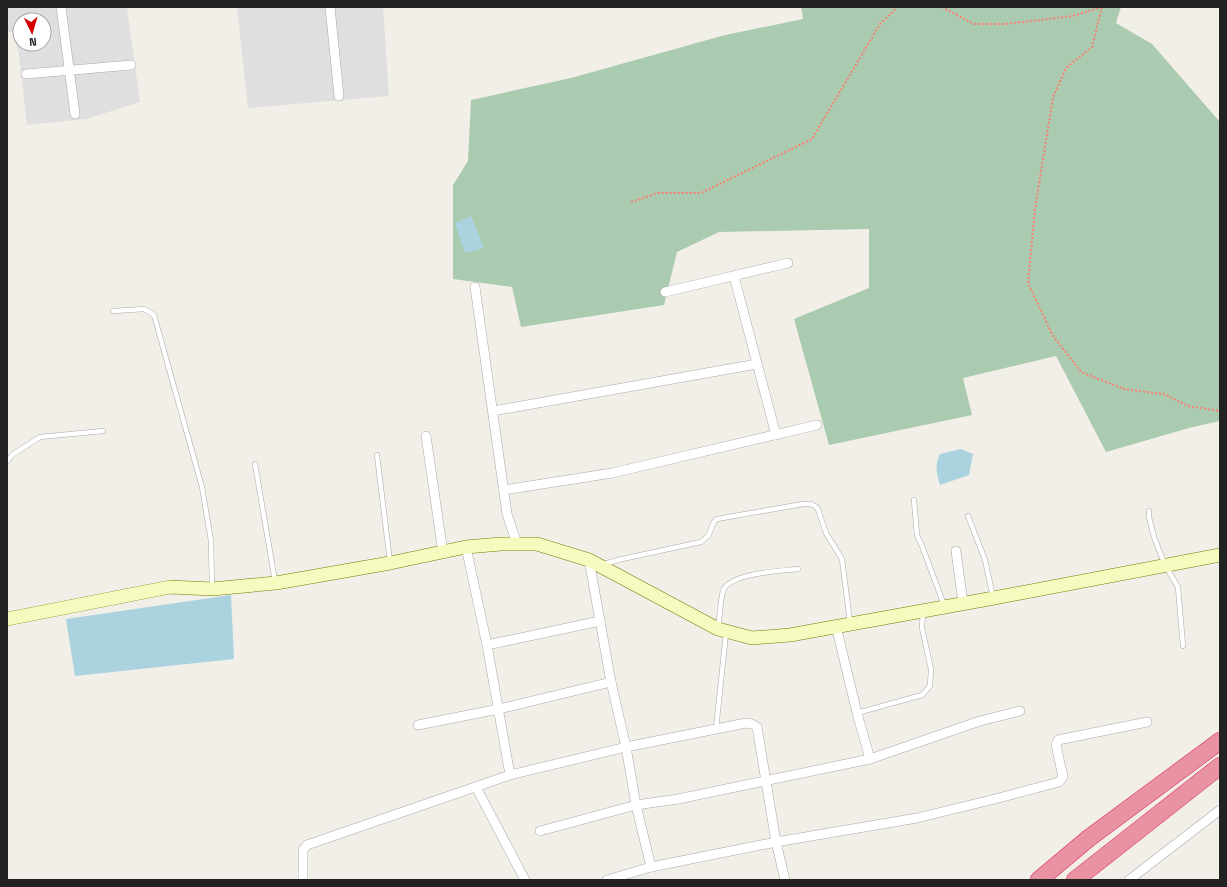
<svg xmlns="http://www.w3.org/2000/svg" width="1227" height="887" viewBox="0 0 1227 887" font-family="'Space Grotesk',sans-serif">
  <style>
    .residential { fill: #e0dfdf; fill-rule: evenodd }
    .cemetery { fill: #aacbaf }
    .water { fill: #aad3df }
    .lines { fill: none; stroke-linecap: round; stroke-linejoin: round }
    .lane-casing { stroke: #a9a9a9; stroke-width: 5.5 }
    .street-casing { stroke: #a9a9a9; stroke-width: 10 }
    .secondary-casing { stroke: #707d05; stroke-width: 14 }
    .highway-casing { stroke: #dc2a67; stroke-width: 18 }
    .path { stroke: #fa8072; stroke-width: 2; stroke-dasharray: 2 2; stroke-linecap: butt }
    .lane { stroke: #fff; stroke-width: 4.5 }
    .street { stroke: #fff; stroke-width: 9 }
    .secondary { stroke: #f7fabf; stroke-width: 13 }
    .highway { stroke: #e892a2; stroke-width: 17 }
  </style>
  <rect width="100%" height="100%" fill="#f2efe9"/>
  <!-- residential -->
  <g class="residential">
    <path d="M7,7h120l13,95 -54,17 -59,6 -8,-70 -5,-23h-7zM20,20h24v24h-24z"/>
    <polygon points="237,7 383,7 389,96 248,108"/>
  </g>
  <!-- cemetery -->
  <polygon class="cemetery" points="801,7 1121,7 1116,23 1152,44 1220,122 1220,421 1189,428 1106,452 1056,356 963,378 972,415 829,445 794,319 869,288 869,229 719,232 677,252 664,305 521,327 512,287 453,279 453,185 468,161 471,100 571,78 725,35 803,19"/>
  <!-- water -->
  <g class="water">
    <polygon points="471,216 484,248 465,253 455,223"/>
    <path d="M961,449l12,5 -4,21 -29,10c-3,-10 -6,-20 0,-31z"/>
    <polygon points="231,595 234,659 75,676 66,619"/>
  </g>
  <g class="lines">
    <!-- lane casing -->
    <g class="lane-casing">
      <g id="lane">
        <polyline points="113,311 144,309 154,315 202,487 211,541 212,587"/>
        <polyline points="377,455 390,562"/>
        <polyline points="7,462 12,455 40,437 103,431"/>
        <polyline points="255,464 275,581"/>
        <polyline points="914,500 917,535 922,546 944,605"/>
        <polyline points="1149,511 1149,517 1154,537 1165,565 1178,587 1183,646"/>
        <polyline points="968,516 985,560 993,597"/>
        <polyline points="604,564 622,559 701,542 708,536 714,522 717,519 803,504 811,504 815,506 818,509 826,533 842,559 850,622"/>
        <path d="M718,628c2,-12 2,-26 5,-37 6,-18 58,-20 75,-22"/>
        <polyline points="857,713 922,695 930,686 931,669 922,628 923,612"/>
        <polyline points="716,729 726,633"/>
      </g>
    </g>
    <!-- street casing -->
    <g class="street-casing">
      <g id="street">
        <polyline points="61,7 75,114"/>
        <polyline points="330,7 339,96"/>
        <polyline points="26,74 131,65"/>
        <polyline points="734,276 776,435"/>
        <polyline points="475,287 507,514 517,544"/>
        <polyline points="665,292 788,263"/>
        <polyline points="493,411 757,364"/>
        <polyline points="426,436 443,553"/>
        <polyline points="504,490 612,473 817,425"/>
        <polyline points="466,547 487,645 510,775"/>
        <polyline points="956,551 963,603"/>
        <polyline points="589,560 611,682 626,747 636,805 651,867 776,842 917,818 995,799 1059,782 1063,777 1056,745 1058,740 1147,722"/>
        <polyline points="836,626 857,713 870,759"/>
        <polyline points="487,645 600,621"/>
        <polyline points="418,725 499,709 611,682"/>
        <polyline points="476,787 525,880"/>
        <polyline points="540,831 636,805 678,799 870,759 980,721 1020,711"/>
        <polyline points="303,880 303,850 307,845 510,775 626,747 746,723 752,724 757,727 776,842 785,880"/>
        <polyline points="607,880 651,867"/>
        <polyline points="1129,880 1220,810"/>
      </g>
    </g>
    <!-- secondary casing -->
    <g class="secondary-casing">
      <polyline id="secondary" points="7,619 170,587 212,589 276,583 390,563 466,547 501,544 537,544 589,560 718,629 752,638 790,635 994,598 1220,555"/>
    </g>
    <!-- highway casing -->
    <g class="highway-casing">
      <g id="highway">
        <polyline points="1039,880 1089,838 1220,741"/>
        <polyline points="1075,880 1220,766"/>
      </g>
    </g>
    <!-- path -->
    <g class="path">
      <polyline points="942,7 974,24 1006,24 1073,16 1102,7"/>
      <polyline points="1102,7 1092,47 1066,68 1053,97 1035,209 1028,283 1053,336 1081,372 1124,389 1164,394 1188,406 1220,411"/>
      <polyline points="631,202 658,193 701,193 812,139 880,24 898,7"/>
    </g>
    <!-- lane -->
    <use href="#lane" class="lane"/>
    <!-- street -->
    <use href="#street" class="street"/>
    <!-- secondary -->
    <use href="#secondary" class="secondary"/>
    <!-- highway -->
    <use href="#highway" class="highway"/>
  </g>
  <!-- border -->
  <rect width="1227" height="887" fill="none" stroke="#222222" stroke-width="16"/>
  <!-- north arrow -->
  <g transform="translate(32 32) rotate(175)"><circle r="19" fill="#ffffff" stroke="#a7a7a7"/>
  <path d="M0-3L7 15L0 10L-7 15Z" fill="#d40000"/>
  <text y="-6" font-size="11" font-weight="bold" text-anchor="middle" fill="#222222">N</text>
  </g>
</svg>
